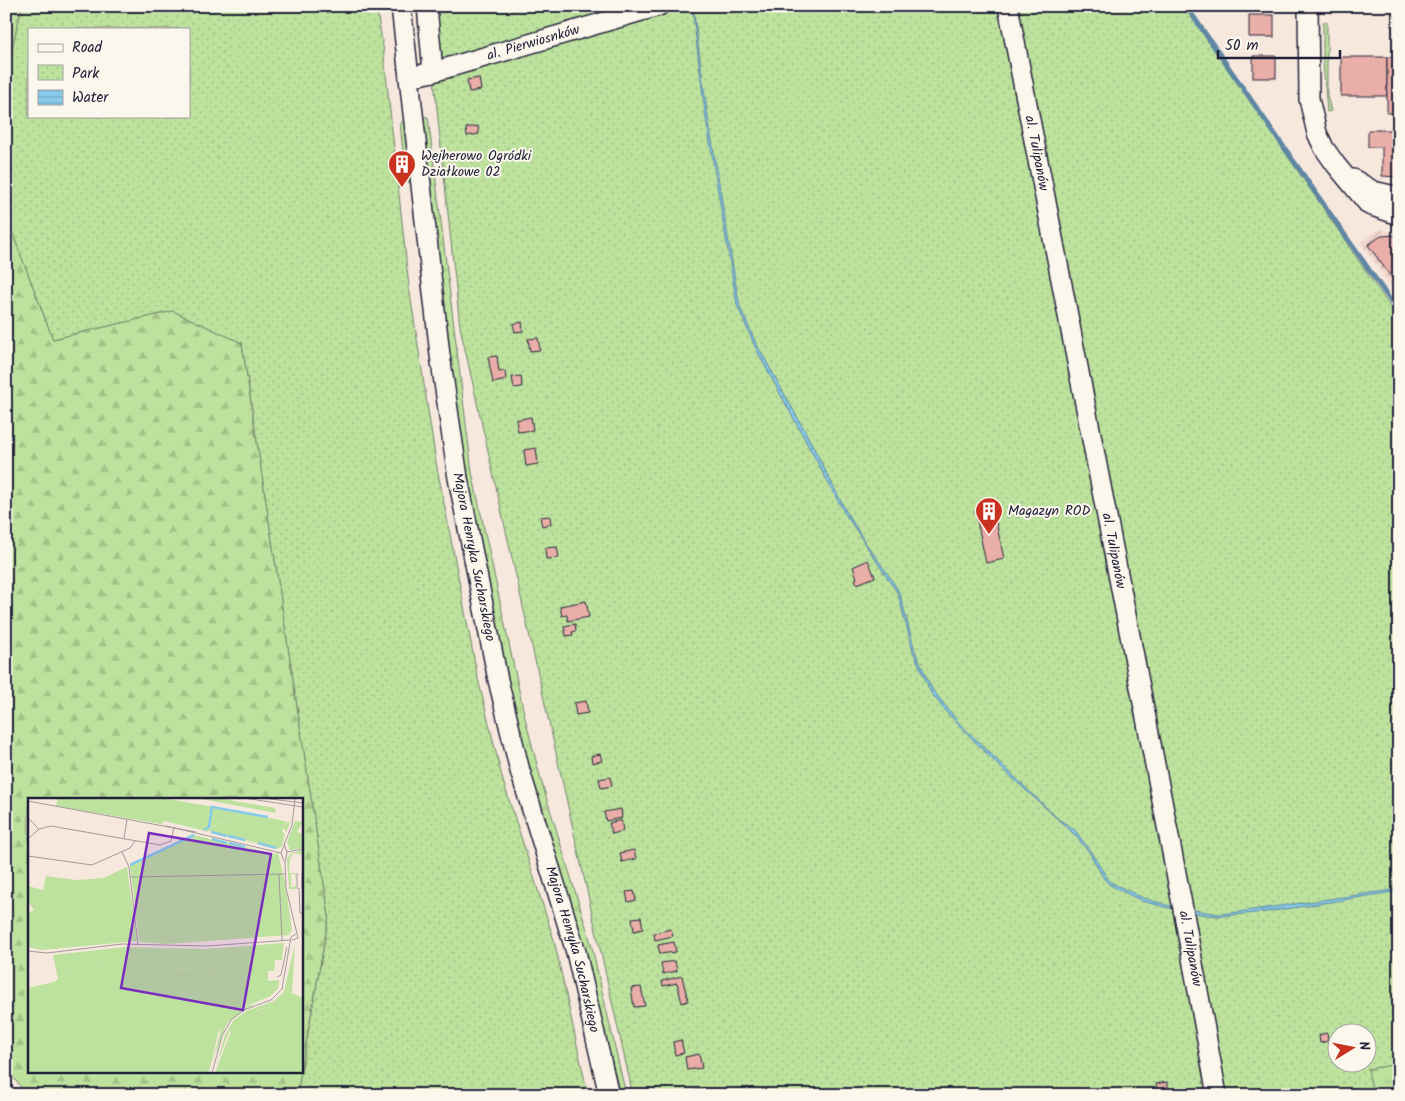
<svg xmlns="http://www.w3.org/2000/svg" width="1405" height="1101" viewBox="0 0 1405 1101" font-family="Kalam,sans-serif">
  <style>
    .industrial { fill: url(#industrial-furrows) }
    .grass { fill: url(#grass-tufts); stroke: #70826c }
    .forest { fill: url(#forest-firs); stroke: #70826c }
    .park { fill: url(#park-dots); stroke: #70826c; fill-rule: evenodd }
    .water { fill: url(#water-rules); stroke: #5f87a3 }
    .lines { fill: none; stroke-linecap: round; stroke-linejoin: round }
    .stream { stroke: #5f87a3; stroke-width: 5 }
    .building { fill: #e9aea7; stroke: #22223b }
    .minor-casing { stroke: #22223b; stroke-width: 22 }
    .minor { stroke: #fbf7ec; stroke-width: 19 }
    .labels { text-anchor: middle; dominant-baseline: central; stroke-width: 4; stroke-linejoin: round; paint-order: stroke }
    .street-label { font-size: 14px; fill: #22223b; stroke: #fbf7ec }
    .poi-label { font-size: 14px; fill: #22223b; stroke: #fbf7ec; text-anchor: start }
    .inset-river { fill: none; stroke: #88cae9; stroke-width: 2.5 }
    .inset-road { fill: none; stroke: #a2999d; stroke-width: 1 }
    .view { fill: #7b2cbf; fill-opacity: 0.15; stroke: #7b2cbf; stroke-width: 2.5 }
    .inset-edge { fill: none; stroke: #22223b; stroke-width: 2.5 }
  </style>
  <defs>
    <pattern id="industrial-furrows" width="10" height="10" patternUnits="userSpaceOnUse" patternTransform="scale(1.25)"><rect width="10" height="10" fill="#f3d7ce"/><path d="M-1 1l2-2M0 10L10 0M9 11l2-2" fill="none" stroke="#d0b8b2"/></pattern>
    <pattern id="grass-tufts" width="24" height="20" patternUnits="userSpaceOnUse" patternTransform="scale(1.25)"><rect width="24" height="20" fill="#bde29d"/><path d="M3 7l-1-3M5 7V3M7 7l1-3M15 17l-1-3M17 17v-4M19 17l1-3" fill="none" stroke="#a2c288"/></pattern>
    <pattern id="forest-firs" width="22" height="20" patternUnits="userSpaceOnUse" patternTransform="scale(1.25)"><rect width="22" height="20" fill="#bde29d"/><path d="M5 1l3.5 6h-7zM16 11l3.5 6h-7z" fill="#a2c288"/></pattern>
    <pattern id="park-dots" width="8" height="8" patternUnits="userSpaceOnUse" patternTransform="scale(1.25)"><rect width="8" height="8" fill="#bde29d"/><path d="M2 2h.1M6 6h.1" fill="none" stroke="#a2c288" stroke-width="1.8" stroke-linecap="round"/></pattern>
    <pattern id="water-rules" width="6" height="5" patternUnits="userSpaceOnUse" patternTransform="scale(1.25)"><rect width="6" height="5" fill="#88cae9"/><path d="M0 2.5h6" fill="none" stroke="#75adc9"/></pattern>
  </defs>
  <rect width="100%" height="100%" fill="#f7e8de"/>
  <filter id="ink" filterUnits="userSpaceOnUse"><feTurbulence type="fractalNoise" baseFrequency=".02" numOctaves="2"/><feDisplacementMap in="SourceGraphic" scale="10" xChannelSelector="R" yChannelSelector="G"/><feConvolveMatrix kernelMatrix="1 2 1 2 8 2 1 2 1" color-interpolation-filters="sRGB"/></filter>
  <g filter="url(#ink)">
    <!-- industrial -->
    <polygon class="industrial" points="1378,229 1399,233 1399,297 1360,242"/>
    <!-- grass -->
    <g class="grass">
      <polygon points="1323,22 1327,22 1327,96 1331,111 1327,112 1323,62"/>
      <polygon points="422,117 428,117 472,472 525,718 541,780 591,943 626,1095 619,1095 584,947 526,759 505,665 479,540 467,477 454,388"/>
      <polygon points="405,120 410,177 410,183 406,181 400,123"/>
      <polygon points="1399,1064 1399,1095 1373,1095 1367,1069"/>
    </g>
    <!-- forest -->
    <g class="forest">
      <polygon points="6,6 22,6 6,74"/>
      <polygon points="6,216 53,339 173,311 242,343 329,916 301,1071 301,800 29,800 29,1072 301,1072 297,1095 27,1095 6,1068"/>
    </g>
    <!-- park -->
    <g class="park">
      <path d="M22,6h354l7,40 26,241 27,175 42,217 25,102 51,159 34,155h-291l32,-179 -87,-573 -69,-32 -120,28 -47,-123v-142zM29,29h160v87h-160z"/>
      <polygon points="431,6 628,6 438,62"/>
      <path d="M680,6h506l213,314v744l-31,5 5,26h-740l-173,-768 -26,-246 5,-5zM1338,1034h30v30h-30z"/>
    </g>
    <!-- water -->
    <polygon class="water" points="692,6 693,6 707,111 738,297 740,307 756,343 805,431 846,511 865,542 890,577 900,594 915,651 932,689 959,723 1058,819 1074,829 1088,848 1110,882 1143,898 1170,906 1218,914 1231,913 1399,889 1399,891 1267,912 1221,916 1207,915 1169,908 1142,901 1110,885 1104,879 1089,852 1073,833 998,765 947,713 931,693 913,651 898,594 844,512 756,349 737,305 705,113"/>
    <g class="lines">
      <!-- stream -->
      <polyline class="stream" points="1186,6 1399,313"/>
    </g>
    <!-- building -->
    <g class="building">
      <rect x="1249" y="15" width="25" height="22"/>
      <rect x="1253" y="56" width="23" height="22"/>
      <rect x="1341" y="57" width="46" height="39"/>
      <rect x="1387" y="57" width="12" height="56"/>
      <polygon points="479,78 481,90 469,92 467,80"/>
      <polygon points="1397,119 1399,119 1399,177 1382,176 1382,147 1368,147 1368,130 1397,130"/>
      <polygon points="478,126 479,134 467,136 466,128"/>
      <polygon points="1399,235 1399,288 1368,245 1381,236"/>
      <polygon points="522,322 523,331 515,332 513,324"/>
      <polygon points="538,338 540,350 530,351 528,339"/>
      <polygon points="497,356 499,372 505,371 506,380 493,383 488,357"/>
      <polygon points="521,376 522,387 514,388 512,377"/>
      <polygon points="531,417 533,430 518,432 516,420"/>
      <polygon points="536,448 538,464 526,466 524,450"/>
      <polygon points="993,507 1004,559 986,563 975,511"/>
      <polygon points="550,516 551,524 542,526 540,517"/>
      <polygon points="557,547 559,558 546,559 545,548"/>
      <polygon points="868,560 875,577 857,584 855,579 857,578 853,567"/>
      <polygon points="586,601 589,617 568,621 567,615 562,616 560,606"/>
      <polygon points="575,624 576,631 572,632 573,635 566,636 564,626"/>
      <polygon points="586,701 588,713 576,715 574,703"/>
      <polygon points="600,754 602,761 592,763 591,756"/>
      <polygon points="610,777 612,786 601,788 599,779"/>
      <polygon points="621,809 622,818 606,821 604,812"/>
      <polygon points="621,820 623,831 612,834 609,823"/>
      <polygon points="634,850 636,859 622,862 620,853"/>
      <polygon points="634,891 636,900 628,902 626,892"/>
      <polygon points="641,917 643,929 634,931 632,918"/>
      <polygon points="671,929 673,936 655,940 654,933"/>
      <polygon points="674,942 676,952 660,954 658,945"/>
      <polygon points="675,961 677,971 663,974 661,963"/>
      <polygon points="682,976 688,1001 682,1003 677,983 663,986 662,981"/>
      <polygon points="641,987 645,1006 634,1007 631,988"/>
      <polygon points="1327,1033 1328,1041 1320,1043 1319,1035"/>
      <polygon points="681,1040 684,1053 675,1055 673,1042"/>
      <polygon points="699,1054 702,1068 687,1070 685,1057"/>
      <polygon points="1167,1082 1170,1093 1158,1095 1156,1084"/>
      <polygon points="706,1088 707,1095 693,1095 693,1091"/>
    </g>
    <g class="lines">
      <!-- minor casing -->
      <g class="minor-casing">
        <g id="minor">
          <path id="s1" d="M401,6l39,349 18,123 40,202 22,91 56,181 33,143"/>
          <polyline points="427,6 433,72"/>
          <path id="s2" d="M1008,6l175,903 34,186"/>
          <polyline points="1308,6 1309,99 1317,133 1324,148 1336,165 1369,205 1399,215"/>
          <path id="s3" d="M409,77l24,-5 226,-66"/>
          <polyline points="1353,179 1373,191 1399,197"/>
        </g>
      </g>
      <!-- minor -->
      <use href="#minor" class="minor"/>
    </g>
  </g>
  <!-- icons -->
  <defs>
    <g id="building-pin" transform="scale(1.4375)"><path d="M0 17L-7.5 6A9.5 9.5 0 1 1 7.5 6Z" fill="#c8321e" stroke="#fbf7ec"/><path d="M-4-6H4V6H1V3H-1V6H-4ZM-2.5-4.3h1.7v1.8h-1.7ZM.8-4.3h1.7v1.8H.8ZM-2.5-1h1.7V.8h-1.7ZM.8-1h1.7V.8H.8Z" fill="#fff"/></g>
  </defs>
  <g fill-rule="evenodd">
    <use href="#building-pin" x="402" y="164"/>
    <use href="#building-pin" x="989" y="511"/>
  </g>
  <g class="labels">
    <!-- street labels -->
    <g class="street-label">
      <text stroke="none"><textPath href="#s3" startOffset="129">al. Pierwiosnków</textPath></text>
      <text stroke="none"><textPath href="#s2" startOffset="150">al. Tulipanów</textPath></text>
      <text stroke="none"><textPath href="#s2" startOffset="555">al. Tulipanów</textPath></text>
      <text stroke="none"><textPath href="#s1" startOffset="556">Majora Henryka Sucharskiego</textPath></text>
      <text stroke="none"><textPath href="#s2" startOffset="960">al. Tulipanów</textPath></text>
      <text stroke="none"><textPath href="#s1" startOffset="961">Majora Henryka Sucharskiego</textPath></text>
    </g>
    <!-- poi labels -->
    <g class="poi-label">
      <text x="421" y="156">Wejherowo Ogródki<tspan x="421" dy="16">Działkowe 02</tspan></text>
      <text x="1008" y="511">Magazyn ROD</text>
    </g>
  </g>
  <!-- overview -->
  <g transform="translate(28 798)">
    <rect width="275" height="275" fill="#f7e8de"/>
    <path d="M30,0h104l82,14 -37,17 2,3 -44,-11 -4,3 -105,-18zM168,0h22l57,10 1,5zM263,23l-5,11 -2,-4 -2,3 3,3 -3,12 -4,3 -68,-17 65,15 2,-17zM267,23l8,1 -6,10 6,2v14l-13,2 -3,-8zM184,40l59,15v2l7,-2 5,21 -16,-16 -1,-5zM275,52v5l-10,-2 -3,6 -1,14h7v8l-1,-7h-4v13h4l1,-5v7h-7l-2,-30 4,-6zM253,77l3,1 8,54 -3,5 -6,2 5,-2zM267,146l-3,49 -5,-2 -18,16 -12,3 -28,22 -13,34 9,-31 8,-14 13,-10 28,-10 10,-10zM229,204l-30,21 -15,39 11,-39 12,-12z" fill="#bde29d"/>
    <path d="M262 43a7 7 0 1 1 14 0a7 7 0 1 1-14 0ZM66,164l65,13 5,-7 65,2 49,19 -9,8 -24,9 -16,11 -11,16 -9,40h-181v-85l26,-6 18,-13zM259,193l16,7v75h-88l18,-47 16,-13 20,-6z" fill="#bde29d"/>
    <path d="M267,216l8,4v8l-17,29 -12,-4 10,-18 -9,-5 2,-3 9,5z" fill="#bde29d"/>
    <path d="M216,14l44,10 -11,8 -1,17 -70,-17zM166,37l73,18v5l9,-1 5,9 7,69 -121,9 -28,-2 -9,-77zM99,69l10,74 -95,9 -14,-3v-34l6,-3 -6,-9v-15l15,4 3,-14 31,4 26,-2zM256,145l-2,17h-7l-1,11h-6v10l11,-1 -1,9 -49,-19 -65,-2 -5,7 1,14 -21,4 -23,-10 -6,-18 -16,-3 -22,7 -14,10 -5,-24 71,-8 82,2z" fill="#bde29d"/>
    <path class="inset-river" d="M176,32l5,-3 3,-20 56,10M183,34l16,4M200,38l17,4M184,41l15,4M201,45l16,4M230,45l18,5M102,67l64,-30"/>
    <path class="inset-road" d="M216,0l59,9M235,0l40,5M0,3l168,31M0,20l11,11M138,28l115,27M0,41l11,-10 12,-3 109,19 11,-4 3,-14M96,41l3,-20M256,45l3,10 -2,10 1,25 12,50 -6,2M94,54l7,15 9,78M259,54l16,-3M0,58l64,9 38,-17 5,-7M256,63l-3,-8 11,-28 3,-27M269,75v16M274,75v16M251,77l3,65M103,79l154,-3M271,90l1,25h3M0,153l19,2 75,-9 85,2 83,-6M249,179l4,-2 6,-28M184,275l10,-37 9,-16 13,-10 27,-10 11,-11 9,-52 5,-3"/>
    <path class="view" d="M121,35l122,21 -28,156 -122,-22z"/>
    <rect width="275" height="275" class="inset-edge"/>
  </g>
  <!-- margin -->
  <rect width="1405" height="1101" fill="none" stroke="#fbf7ec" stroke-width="25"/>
  <rect x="12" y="12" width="1380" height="1076" fill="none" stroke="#22223b" stroke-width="2" filter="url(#ink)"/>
  <!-- legend -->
  <rect x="28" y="28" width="162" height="90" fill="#fbf7ec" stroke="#a4a2a5"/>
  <rect x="38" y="44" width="25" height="8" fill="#fbf7ec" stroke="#a4a2a5"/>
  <text x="72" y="52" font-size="15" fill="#22223b">Road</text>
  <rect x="38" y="65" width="25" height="15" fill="url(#park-dots)" stroke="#a4a2a5"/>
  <text x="72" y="78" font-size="15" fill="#22223b">Park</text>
  <rect x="38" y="90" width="25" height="15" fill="url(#water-rules)" stroke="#a4a2a5"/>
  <text x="72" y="102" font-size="15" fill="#22223b">Water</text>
  <!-- north arrow -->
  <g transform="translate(1352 1048) rotate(80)"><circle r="24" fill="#fbf7ec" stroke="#a4a2a5"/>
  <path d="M0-4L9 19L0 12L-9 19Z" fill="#c8321e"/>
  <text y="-8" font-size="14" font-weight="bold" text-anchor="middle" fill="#22223b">N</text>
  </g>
  <!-- scale -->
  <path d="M1218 50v8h122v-8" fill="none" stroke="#22223b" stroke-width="2.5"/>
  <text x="1225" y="50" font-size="15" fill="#22223b" stroke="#fbf7ec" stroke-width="4" paint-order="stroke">50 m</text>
</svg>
